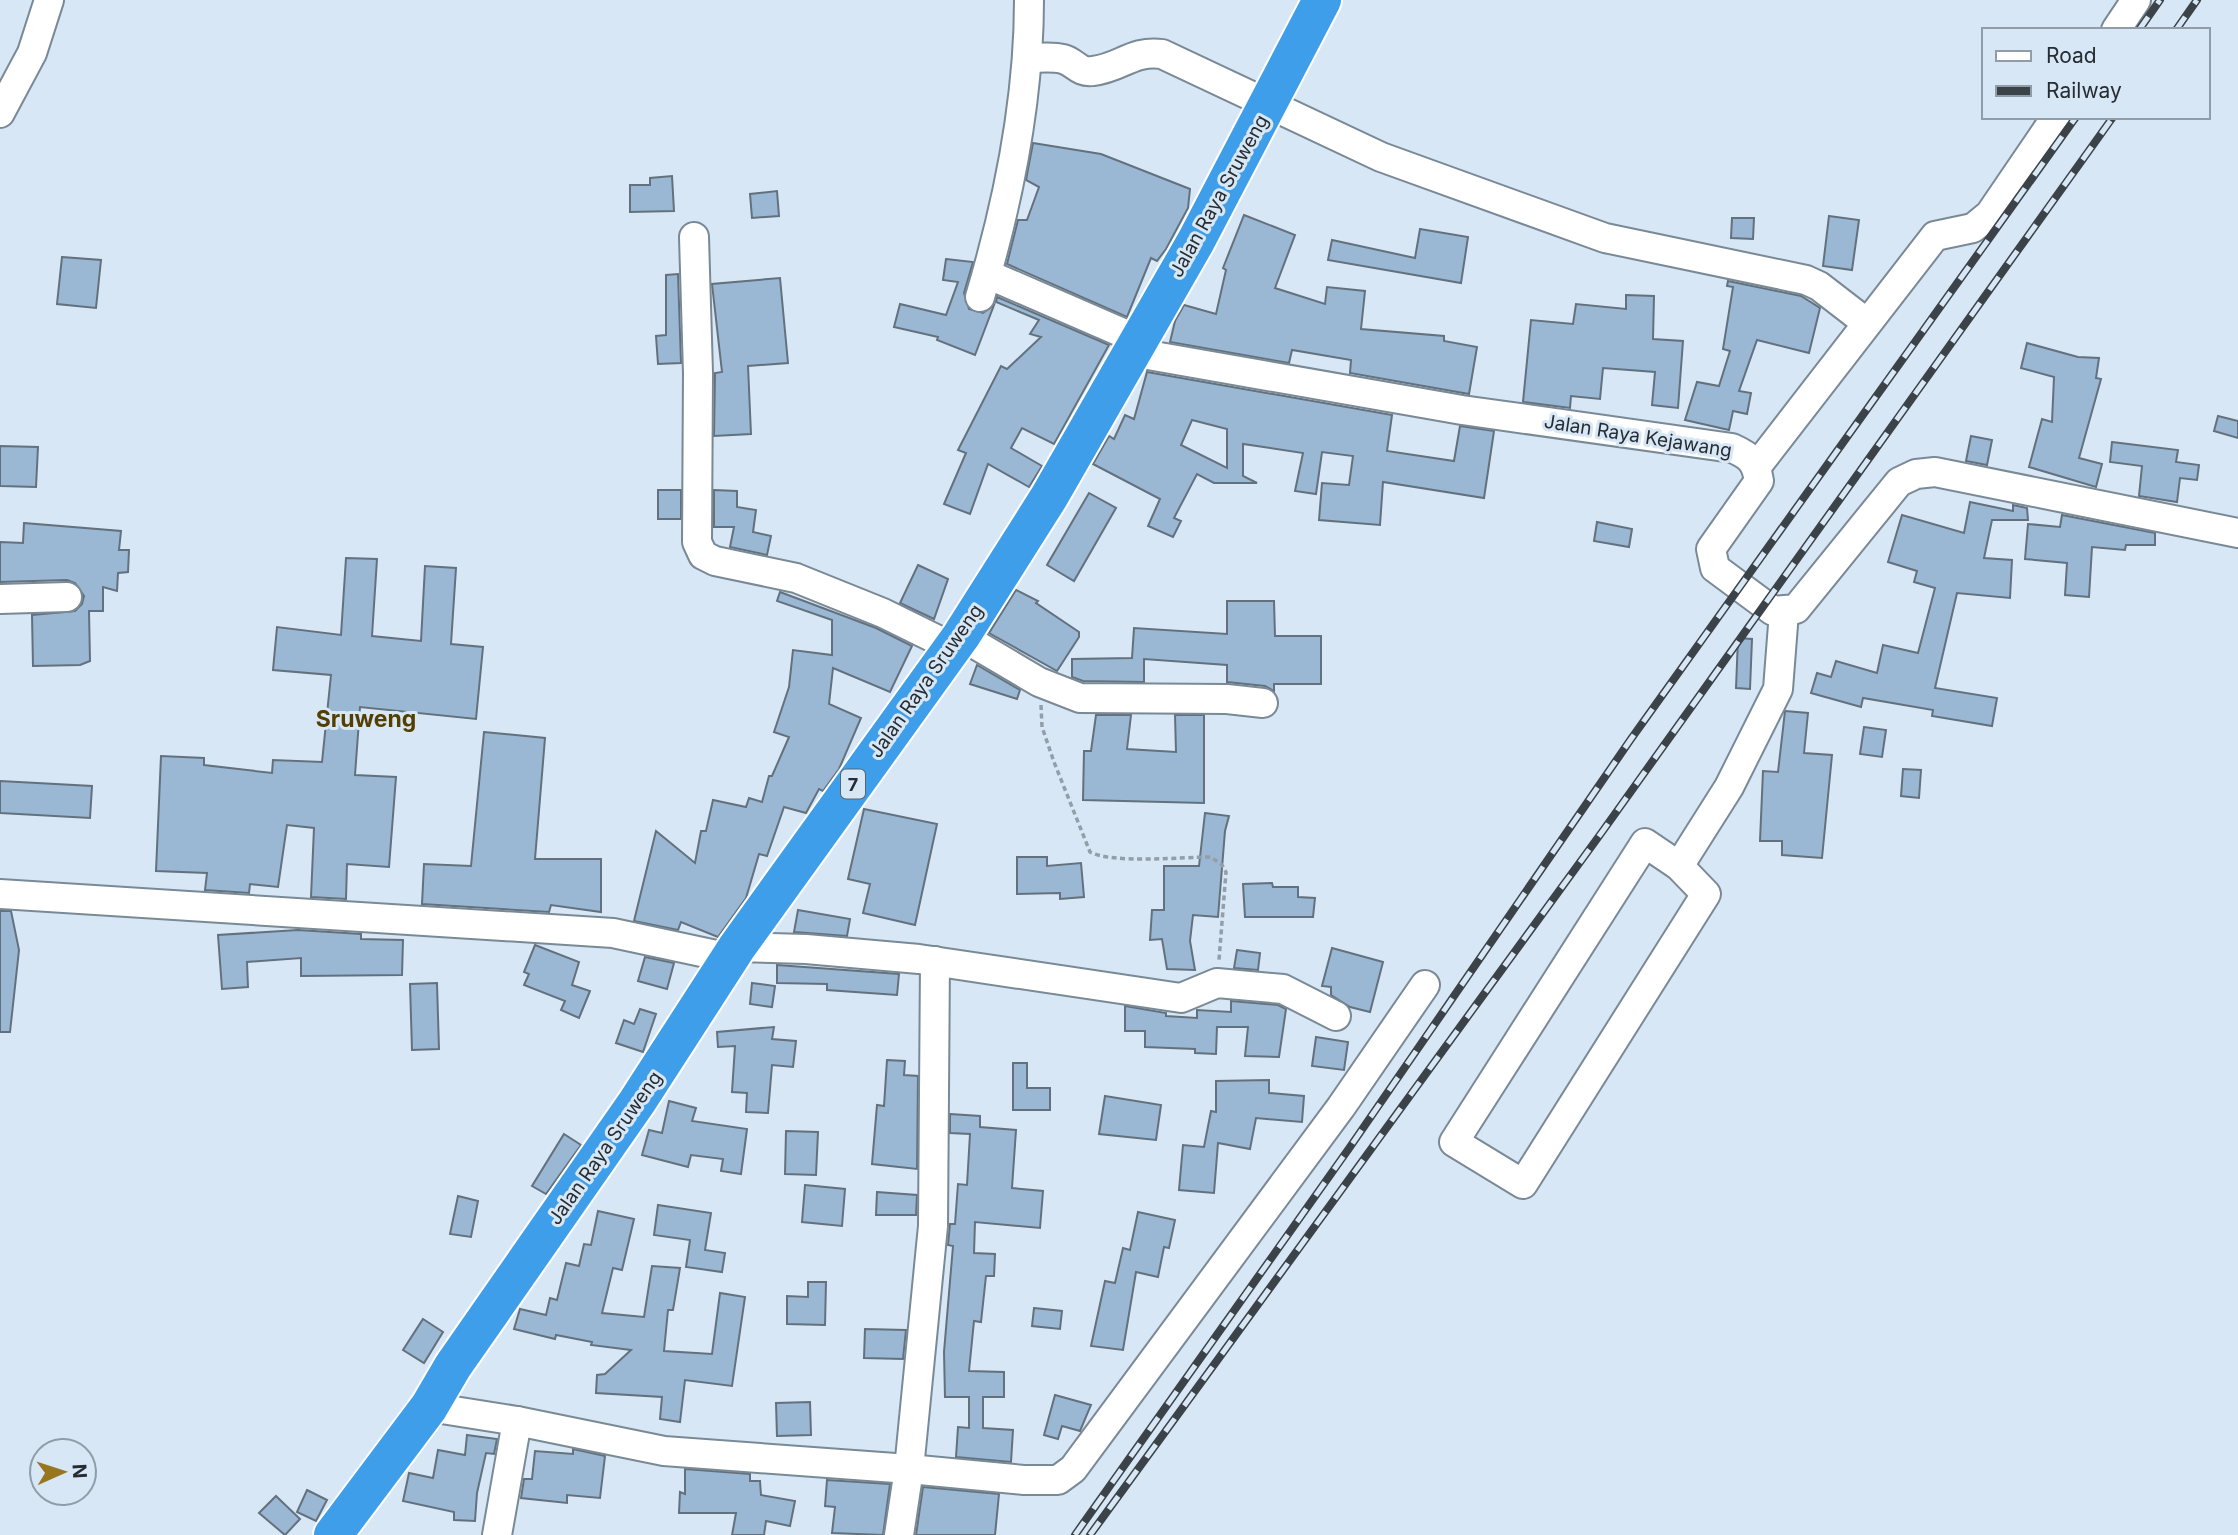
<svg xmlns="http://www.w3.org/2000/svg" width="2238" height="1535" viewBox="0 0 2238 1535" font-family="Inter,sans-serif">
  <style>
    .building { fill: #9ab8d3; stroke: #63717e; stroke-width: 2; fill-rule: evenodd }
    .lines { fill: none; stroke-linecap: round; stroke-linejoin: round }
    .minor-casing { stroke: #7a8996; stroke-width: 32 }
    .highway-casing { stroke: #fff; stroke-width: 42 }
    .path { stroke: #929ea9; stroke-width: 3.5; stroke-dasharray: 5 3.5; stroke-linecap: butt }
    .minor { stroke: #fff; stroke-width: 28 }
    .highway { stroke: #3f9eea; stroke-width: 38 }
    .rail-casing { stroke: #3b4248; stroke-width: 8 }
    .rail { stroke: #d7e7f5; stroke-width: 5; stroke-dasharray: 16; stroke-linecap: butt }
    .labels { text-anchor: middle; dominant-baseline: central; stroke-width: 6; stroke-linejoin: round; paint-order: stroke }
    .shield { fill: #d7e7f5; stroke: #5b646c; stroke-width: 2 }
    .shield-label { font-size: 18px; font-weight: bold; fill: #262c31 }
    .street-label { font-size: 19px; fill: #262c31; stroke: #d7e7f5 }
    .quarter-label { font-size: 23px; font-weight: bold; fill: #553f00; stroke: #d7e7f5 }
  </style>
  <rect width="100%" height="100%" fill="#d7e7f5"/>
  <!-- building -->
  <g class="building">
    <polygon points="1033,143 1101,154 1190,189 1188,208 1166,249 1157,261 1151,258 1127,317 1007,264 1018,220 1027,220 1039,187 1026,180"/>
    <polygon points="672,176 674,211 630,212 630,185 650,185 650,178"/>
    <polygon points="777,191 779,216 752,218 750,194"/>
    <polygon points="1244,215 1295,235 1275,288 1325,304 1327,287 1365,291 1361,329 1444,336 1444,341 1477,347 1469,394 1350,373 1351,360 1292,350 1289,363 1170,342 1175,321 1184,305 1216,314 1226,270 1223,268"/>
    <polygon points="1829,216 1859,220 1852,270 1823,266"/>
    <polygon points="1732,218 1754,218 1753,239 1731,238"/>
    <polygon points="1420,229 1468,237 1461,283 1328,260 1332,240 1415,258"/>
    <polygon points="62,257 101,260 96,308 57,304"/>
    <polygon points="946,259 973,262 964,293 969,309 983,313 994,305 975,355 937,340 938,337 894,327 900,304 946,315 958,282 943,280"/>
    <polygon points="678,274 681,363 658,364 656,336 666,335 666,275"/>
    <polygon points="780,278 788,363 748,366 751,434 714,436 715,373 722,372 712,284"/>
    <polygon points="1728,281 1801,296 1820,308 1809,353 1757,340 1739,391 1751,393 1747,414 1733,411 1729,430 1685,420 1697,382 1719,386 1730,351 1723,349 1733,287 1727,286"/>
    <polygon points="1626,295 1654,296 1653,339 1683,341 1678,408 1652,405 1655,372 1603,368 1600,399 1571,396 1570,408 1523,402 1531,320 1573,324 1576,304 1626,309"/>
    <polygon points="997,297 1109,345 1054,444 1022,428 1011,448 1042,466 1029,487 988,464 970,514 944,504 966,453 958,450 1001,366 1007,369 1041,337 1030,334 1039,320 996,302"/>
    <polygon points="2027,343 2078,357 2099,358 2096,378 2101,379 2079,458 2102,464 2096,487 2029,467 2042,419 2052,422 2054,377 2021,368"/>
    <path d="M1147,372l245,43 -5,36 67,10 6,-35 34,5 -10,67 -101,-16 -3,43 -61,-5 3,-37 27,2 4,-29 -31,-4 -6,42 -21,-3 8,-38 -60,-9v32l14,7h-43l-17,-9 -23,44 7,3 -8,16 -25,-11 12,-27 -67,-35 16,-28 5,3 11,-24 9,4zM1192,420l35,9v39l-46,-23z"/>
    <polygon points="2218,416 2238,421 2238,438 2214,431"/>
    <polygon points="1971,436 1992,440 1987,465 1966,461"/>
    <polygon points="2112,442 2178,450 2176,462 2199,465 2197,480 2180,478 2177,502 2139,496 2142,466 2110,462"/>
    <polygon points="0,446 38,447 36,487 0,486"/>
    <rect x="658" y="490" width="23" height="29"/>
    <polygon points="714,490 737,491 737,507 756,510 753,532 771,536 767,555 730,547 734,527 714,527"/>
    <polygon points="1089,493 1116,508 1074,581 1047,565"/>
    <polygon points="1970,502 2013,511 2013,505 2027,508 2028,520 1992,520 1984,558 2012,560 2010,598 1957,593 1935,688 1997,698 1992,726 1932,716 1933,710 1863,698 1861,707 1811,693 1817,673 1831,677 1836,661 1877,673 1883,645 1918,653 1935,588 1914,582 1917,571 1888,562 1902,515 1964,533"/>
    <polygon points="2062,515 2155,533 2155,545 2126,545 2125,550 2092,547 2089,597 2065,595 2067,563 2025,559 2028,524 2060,527"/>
    <polygon points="1597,522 1632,529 1629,547 1594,541"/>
    <polygon points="24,523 121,531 119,550 129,550 128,572 118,573 117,591 103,587 103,611 89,611 90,661 80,665 33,666 32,615 75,611 82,604 84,596 75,583 67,580 0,582 0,542 23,543"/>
    <polygon points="346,558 377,559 372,636 421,641 425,566 456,568 451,644 483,647 476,719 360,707 355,775 396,777 389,867 347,864 346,899 311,897 314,828 287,825 278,887 250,884 249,893 205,890 207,873 156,871 161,756 204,758 204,765 272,773 273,760 322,762 331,675 273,670 277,627 341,635"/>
    <polygon points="918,565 948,579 934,619 900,603"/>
    <polygon points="1016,590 1038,601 1036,603 1079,632 1079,637 1057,671 989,633"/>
    <polygon points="780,592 876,628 912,646 890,692 833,668 829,704 861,718 839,769 823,791 819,789 806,813 784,807 767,856 759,854 746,898 718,937 681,922 678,930 634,921 656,831 695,863 701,831 706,831 713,800 746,807 749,798 762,802 769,776 772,776 789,737 774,732 789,687 793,650 832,655 832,620 777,601"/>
    <polygon points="1227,601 1274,601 1275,636 1321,636 1321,684 1274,684 1274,691 1265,686 1227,682 1227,665 1144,659 1144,682 1083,681 1072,677 1072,659 1132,658 1134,628 1227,634"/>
    <polygon points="1738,638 1752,639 1750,689 1736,688"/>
    <polygon points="977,665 1020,690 1017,699 970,684"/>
    <polygon points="1785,711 1808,713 1804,753 1832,755 1822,858 1782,855 1782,841 1760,841 1763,771 1778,772"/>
    <polygon points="1096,715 1131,715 1127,749 1176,752 1175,715 1204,715 1204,803 1083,800 1084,751 1091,751"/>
    <polygon points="1864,727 1886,730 1882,757 1860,754"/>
    <polygon points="484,732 545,738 535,859 601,859 601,912 551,905 549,912 422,904 424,864 471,866"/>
    <polygon points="1903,769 1921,770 1919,798 1901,796"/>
    <polygon points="0,781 92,786 90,818 0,813"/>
    <polygon points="864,809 937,824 915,925 863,913 870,884 848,879"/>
    <polygon points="1205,813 1229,816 1225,831 1218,917 1193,915 1190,941 1195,970 1167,969 1162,939 1150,940 1152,910 1164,910 1164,866 1199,866"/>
    <polygon points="1017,857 1047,857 1047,866 1081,863 1084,897 1060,899 1060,893 1017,894"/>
    <polygon points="1272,883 1273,887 1298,887 1298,897 1315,898 1313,917 1245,917 1243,884"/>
    <polygon points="798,910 850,919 847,936 794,932"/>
    <polygon points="0,911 11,911 19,950 10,1032 0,1032"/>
    <polygon points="298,930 361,934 361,939 403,940 402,975 301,976 301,958 247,962 248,987 222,989 218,935"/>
    <polygon points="535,945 579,962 572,985 590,991 579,1018 561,1010 565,1001 524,985 529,974 524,972"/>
    <polygon points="1332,948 1383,962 1370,1012 1350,1007 1331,995 1331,987 1322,986"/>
    <polygon points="1237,950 1260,953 1258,970 1234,968"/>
    <polygon points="645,957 674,963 667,989 638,981"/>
    <polygon points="777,965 899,974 897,995 827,990 827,984 777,983"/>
    <polygon points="437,983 439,1049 412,1050 410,984"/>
    <polygon points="752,983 775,986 772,1007 750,1004"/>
    <polygon points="1231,1001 1278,1005 1286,1009 1279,1057 1245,1056 1248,1027 1217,1027 1216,1054 1195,1053 1195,1049 1145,1047 1145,1031 1125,1031 1125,1006 1166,1013 1166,1016 1197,1018 1197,1010 1231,1012"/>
    <polygon points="640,1009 656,1014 643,1052 616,1043 624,1020 634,1024"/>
    <polygon points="774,1027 772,1039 796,1041 793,1067 772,1065 768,1113 746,1112 747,1093 732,1092 735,1046 718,1047 717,1032"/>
    <polygon points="1316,1037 1348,1042 1344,1070 1312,1066"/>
    <polygon points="887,1060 905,1061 904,1075 918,1076 917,1169 872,1164 877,1105 884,1106"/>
    <polygon points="1013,1063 1027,1063 1027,1088 1050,1088 1050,1110 1013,1110"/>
    <polygon points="1269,1080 1269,1093 1304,1096 1302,1122 1256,1118 1250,1149 1218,1143 1214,1193 1179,1190 1183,1145 1204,1147 1211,1111 1216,1112 1216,1081"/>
    <polygon points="1105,1096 1161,1105 1156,1140 1099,1134"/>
    <polygon points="669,1101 696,1108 692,1121 747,1129 741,1174 721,1171 723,1159 691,1155 688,1167 642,1155 649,1130 662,1133"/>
    <polygon points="950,1114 980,1116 980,1127 1016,1130 1012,1188 1043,1191 1040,1228 975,1222 974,1253 995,1254 994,1276 986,1276 981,1322 974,1321 969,1371 1004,1372 1004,1397 983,1397 983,1428 1013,1430 1011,1462 956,1457 958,1427 969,1428 969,1397 945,1397 944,1352 953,1246 948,1245 950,1224 955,1224 958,1184 967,1185 970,1134 950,1133"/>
    <polygon points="786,1131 818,1132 816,1175 785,1174"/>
    <polygon points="564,1134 581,1145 546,1194 532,1186"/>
    <polygon points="805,1185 845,1189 842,1226 802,1222"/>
    <polygon points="877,1192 917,1195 916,1215 876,1215"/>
    <polygon points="458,1196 478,1201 471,1237 450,1234"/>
    <polygon points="658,1205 711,1213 705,1250 725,1253 722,1272 686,1267 690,1240 654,1235"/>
    <polygon points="598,1211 634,1219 622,1270 613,1268 602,1313 644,1317 652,1266 680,1268 673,1310 668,1310 664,1351 712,1354 720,1293 745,1297 732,1386 685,1380 680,1422 660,1419 662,1397 596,1393 597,1375 605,1374 631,1350 591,1345 592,1342 556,1335 555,1339 514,1329 520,1309 546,1315 550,1298 557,1300 566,1263 579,1266 584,1244 591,1245"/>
    <polygon points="1138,1212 1175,1220 1169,1248 1164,1247 1158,1277 1136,1272 1123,1350 1091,1346 1105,1281 1115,1283 1123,1248 1130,1250"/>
    <polygon points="808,1282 826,1282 825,1325 787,1324 787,1296 808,1297"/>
    <polygon points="1034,1308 1062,1311 1060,1329 1032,1326"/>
    <polygon points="423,1319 443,1332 424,1363 403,1350"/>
    <polygon points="865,1329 906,1330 903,1359 864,1358"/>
    <polygon points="1055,1395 1091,1405 1080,1431 1062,1426 1058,1439 1044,1435"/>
    <polygon points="810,1402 811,1435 777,1436 776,1403"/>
    <polygon points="467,1435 497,1439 494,1454 486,1453 477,1493 475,1521 454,1520 454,1512 403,1501 409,1473 433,1478 438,1450 465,1455"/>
    <polygon points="573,1449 605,1456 600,1498 567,1495 567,1503 521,1498 524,1479 532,1479 535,1451 573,1454"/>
    <polygon points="685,1469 750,1474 750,1481 760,1481 761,1495 795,1501 790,1526 766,1521 764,1535 732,1535 736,1513 679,1513 680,1492 685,1494"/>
    <polygon points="827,1480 890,1484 883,1535 832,1533 835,1507 825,1506"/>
    <polygon points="923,1487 999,1494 995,1535 916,1535"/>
    <polygon points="307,1490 327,1500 316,1521 297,1512"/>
    <polygon points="276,1496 300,1519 285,1535 259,1513"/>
  </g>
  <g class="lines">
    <!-- minor casing -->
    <g class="minor-casing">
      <g id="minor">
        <polyline points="2116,30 2136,0"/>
        <path d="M1029,58c10,0 23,-2 34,1 12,3 15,14 30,12 28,-3 39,-21 69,-17l219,103 224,81 201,42 13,6 48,37"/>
        <polyline points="0,113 32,53 49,0"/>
        <polyline points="694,237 698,373 697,542 703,555 715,561 796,578 883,613 952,647"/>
        <polyline points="987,274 1139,340"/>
        <path d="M980,297c29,-97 49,-196 49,-297"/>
        <path d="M1131,352l331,58 270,38c18,8 24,13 27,33l-48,68 4,19 58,43 23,-2 103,-127 17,-8 19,-2 303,61"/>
        <polyline points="1757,466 1935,236 1973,228 1990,214 2056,117"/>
        <polyline points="0,599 67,597"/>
        <polyline points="961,636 1039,682 1080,698 1227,699 1263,703"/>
        <polygon points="1645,843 1679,866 1706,894 1523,1184 1454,1142"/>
        <polyline points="1679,866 1729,787 1778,689 1784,612"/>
        <polyline points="0,894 613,933 730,958"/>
        <polyline points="737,947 806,949 919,959 1181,998 1217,983 1283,989 1336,1016"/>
        <polyline points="429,1407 517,1421 664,1451 909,1469 1024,1480 1058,1480 1073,1469 1341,1107 1425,985"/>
        <polyline points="497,1535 517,1421"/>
        <polyline points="899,1535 909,1469 933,1226 935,961"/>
      </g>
    </g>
    <!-- highway casing -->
    <g class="highway-casing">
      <polyline id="highway" points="333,1535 429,1407 453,1366 637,1102 737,947 961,636 1049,497 1196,241 1322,0"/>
    </g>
    <!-- path -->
    <path class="path" d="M1041,705l1,22 12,35 36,90c22,12 93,5 121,5l11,8 4,7 -7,88"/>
    <!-- minor -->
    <use href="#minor" class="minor"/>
    <!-- highway -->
    <use href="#highway" class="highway"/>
    <!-- rail casing -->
    <g class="rail-casing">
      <g id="rail">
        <polyline points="2139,30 2160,0"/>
        <polyline points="2176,30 2197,0"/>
        <polyline points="1075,1535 1350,1147 1631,739 2076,117"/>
        <polyline points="1090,1535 1602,832 2113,117"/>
      </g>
    </g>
    <!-- rail -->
    <use href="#rail" class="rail"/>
  </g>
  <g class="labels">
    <!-- shield labels -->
    <rect class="shield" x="841" y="769.5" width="24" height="29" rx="5"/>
    <g class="shield-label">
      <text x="853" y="784">7</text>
    </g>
    <!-- street labels -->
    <g class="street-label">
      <text transform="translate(1219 196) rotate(-61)">Jalan Raya Sruweng</text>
      <text transform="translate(1638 436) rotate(9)">Jalan Raya Kejawang</text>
      <text transform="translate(926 681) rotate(-55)">Jalan Raya Sruweng</text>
      <text transform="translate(605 1148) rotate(-55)">Jalan Raya Sruweng</text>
    </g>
    <!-- quarter labels -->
    <g class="quarter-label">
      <text x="366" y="719">Sruweng</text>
    </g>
  </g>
  <!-- legend -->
  <rect x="1982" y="28" width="228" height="91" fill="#d7e7f5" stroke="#909ca7" stroke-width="2"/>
  <rect x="1996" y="51" width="35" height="10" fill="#ffffff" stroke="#909ca7" stroke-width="2"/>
  <text x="2046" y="63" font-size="21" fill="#262c31">Road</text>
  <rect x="1996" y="86" width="35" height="10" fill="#3b4248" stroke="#909ca7" stroke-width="2"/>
  <text x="2046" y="98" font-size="21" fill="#262c31">Railway</text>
  <!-- north arrow -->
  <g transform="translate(63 1472) rotate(87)"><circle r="33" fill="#d7e7f5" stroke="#909ca7" stroke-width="2"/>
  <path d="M0-5L12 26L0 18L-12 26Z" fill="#97761f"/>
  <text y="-10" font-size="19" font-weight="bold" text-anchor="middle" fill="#262c31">N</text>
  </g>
</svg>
